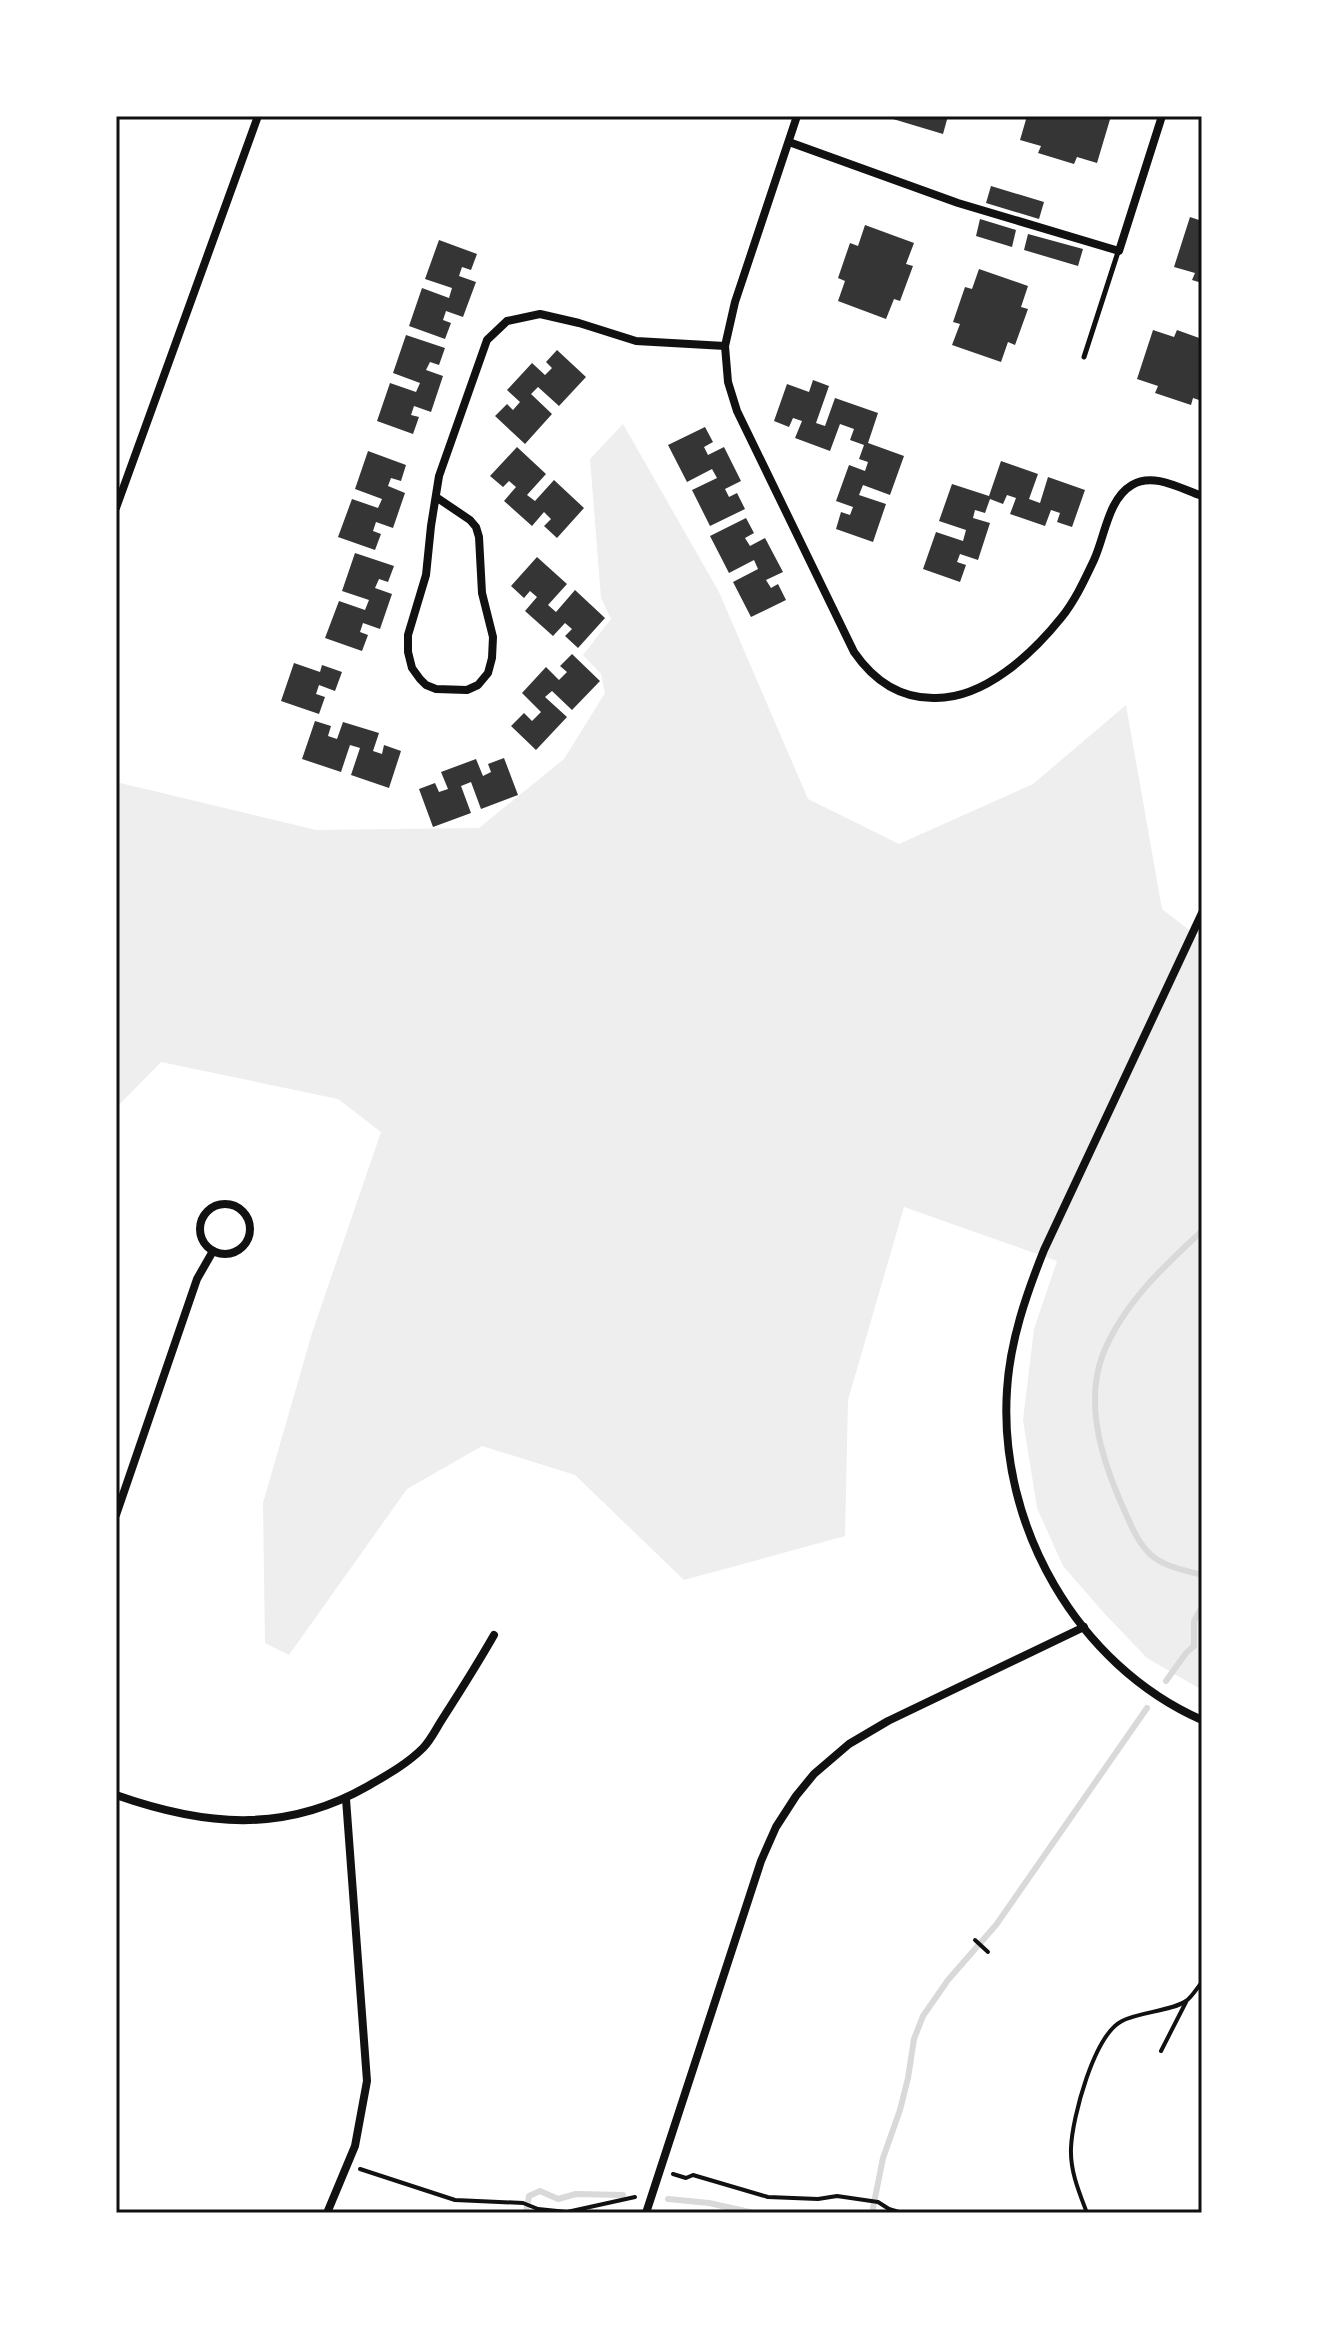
<svg xmlns="http://www.w3.org/2000/svg" width="1318" height="2329" viewBox="0 0 1318 2329" font-family="'PT Sans Narrow',sans-serif">
  <style>
    .green { fill: #eee }
    .lines { fill: none; stroke-linecap: round; stroke-linejoin: round }
    .stream { stroke: #d9d9d9; stroke-width: 6 }
    .building { fill: #353535 }
    .path { stroke: #111; stroke-width: 4 }
    .service { stroke: #111; stroke-width: 5 }
    .minor { stroke: #111; stroke-width: 8 }
    .neatline { fill: none; stroke: #111; stroke-width: 3 }
  </style>
  <rect width="100%" height="100%" fill="#fff"/>
  <!-- green -->
  <polygon class="green" points="623,424 719,592 808,799 899,844 1033,784 1126,705 1162,909 1202,940 1202,1690 1147,1658 1104,1613 1063,1566 1037,1508 1023,1420 1034,1329 1057,1261 904,1207 848,1400 845,1536 684,1580 575,1475 482,1446 407,1489 289,1655 265,1643 263,1503 312,1333 381,1132 338,1099 161,1062 116,1108 116,782 316,830 479,828 564,759 605,693 601,674 583,655 611,619 601,598 590,459"/>
  <g class="lines">
    <!-- stream -->
    <g class="stream">
      <path d="M1202,1231c-38,35 -79,73 -99,123 -20,52 1,112 23,160 6,14 13,30 25,41 14,12 33,15 51,20"/>
      <polyline points="1166,1681 1186,1653 1194,1646 1194,1621 1202,1607"/>
      <polyline points="668,2199 709,2203 754,2213"/>
      <polyline points="526,2213 529,2196 540,2191 558,2199 576,2194 623,2195"/>
      <polyline points="872,2213 883,2158 900,2110 908,2078 914,2039 923,2016 948,1980 996,1925 1147,1708"/>
    </g>
  </g>
  <!-- building -->
  <g class="building">
    <polygon points="894,116 948,116 943,134 893,119"/>
    <polygon points="1027,116 1111,116 1097,163 1077,157 1074,164 1038,153 1041,146 1020,140"/>
    <polygon points="991,186 1044,202 1039,219 986,203"/>
    <polygon points="1190,217 1202,221 1202,283 1192,280 1195,273 1174,267"/>
    <polygon points="980,219 1016,230 1012,247 976,236"/>
    <polygon points="865,225 914,243 906,264 913,266 900,301 894,299 886,319 838,301 845,281 838,278 850,243 858,246"/>
    <polygon points="1028,234 1083,249 1078,266 1024,250"/>
    <polygon points="439,240 477,254 471,270 462,267 459,276 476,282 463,317 446,311 443,320 451,323 445,339 409,326 422,288 449,298 452,288 425,279"/>
    <polygon points="979,269 1028,286 1021,307 1028,309 1015,345 1008,342 1001,362 952,345 960,324 953,322 965,287 972,289"/>
    <polygon points="1153,330 1174,337 1177,330 1202,339 1202,401 1193,398 1191,405 1155,393 1158,386 1137,379"/>
    <polygon points="406,335 445,348 439,365 430,362 426,370 443,376 431,412 414,406 411,415 419,417 413,434 377,421 390,383 416,392 420,383 393,373"/>
    <polygon points="557,350 586,377 559,406 538,387 531,394 552,414 525,444 495,416 507,404 513,410 520,402 507,390 532,363 545,375 552,368 546,362"/>
    <polygon points="813,380 829,386 816,423 825,426 835,398 878,413 868,443 904,456 890,495 863,485 859,495 886,504 873,542 836,529 841,512 850,515 853,507 836,501 849,465 865,471 868,462 859,459 864,445 850,440 854,429 840,424 830,451 795,438 802,421 793,418 789,427 774,421 787,384 809,392"/>
    <polygon points="705,427 713,442 704,447 708,455 724,447 741,481 725,489 729,497 737,493 745,509 710,526 692,490 717,478 712,469 687,482 668,445"/>
    <polygon points="517,447 546,474 527,495 535,501 554,480 584,508 557,538 544,526 551,519 544,512 532,526 504,501 516,487 509,481 503,487 490,476"/>
    <polygon points="368,451 406,465 401,481 391,478 388,486 405,493 393,528 376,522 373,531 381,534 375,550 338,537 352,499 378,508 382,499 355,489"/>
    <polygon points="1001,461 1038,474 1029,499 1040,503 1048,477 1085,490 1072,527 1057,522 1060,513 1051,510 1045,526 1010,514 1016,498 1007,495 1003,504 990,499 985,513 975,510 973,518 990,523 978,560 960,554 957,562 966,565 960,582 923,569 936,532 963,541 966,530 939,521 952,484 989,496"/>
    <polygon points="746,518 754,533 745,538 750,546 765,538 783,572 766,580 771,588 778,584 786,600 751,617 733,582 758,569 754,560 729,573 710,536"/>
    <polygon points="355,553 394,566 388,582 379,579 375,588 392,594 380,629 363,623 360,632 368,635 362,651 325,638 339,601 365,610 369,600 342,591"/>
    <polygon points="537,557 567,584 548,605 556,612 575,590 605,618 578,648 565,636 572,629 565,623 553,636 525,611 537,597 530,591 524,598 511,586"/>
    <polygon points="572,654 600,681 572,710 552,691 545,697 567,717 536,750 511,726 524,713 532,721 541,712 522,693 546,667 559,680 567,672 560,666"/>
    <polygon points="294,663 320,672 322,665 342,672 335,691 319,685 316,694 325,697 319,714 281,701"/>
    <polygon points="315,721 331,726 328,736 337,739 343,722 379,733 373,751 382,754 384,745 401,751 389,788 351,775 360,748 350,745 341,772 302,759"/>
    <polygon points="504,758 518,795 481,809 471,782 461,786 471,813 433,827 419,789 435,783 439,792 448,789 441,772 476,759 483,776 491,772 488,764"/>
  </g>
  <g class="lines">
    <!-- path -->
    <g class="path">
      <polyline points="975,1940 988,1952"/>
      <polyline points="1161,2051 1186,2002"/>
      <polyline points="360,2169 455,2200 523,2203 538,2209 567,2212 635,2197"/>
      <polyline points="673,2174 686,2178 693,2175 768,2197 818,2199 837,2196 878,2202 889,2209 902,2213"/>
      <path d="M1087,2213c-8,-21 -17,-42 -16,-65 1,-30 23,-113 51,-127 17,-9 50,-10 64,-20 6,-4 11,-13 16,-19"/>
    </g>
    <!-- service -->
    <polyline class="service" points="1084,357 1118,252"/>
    <!-- minor -->
    <g class="minor">
      <path d="M797,116l-62,186 -10,44 3,36 9,29 117,241c20,29 46,47 82,46 49,0 96,-44 125,-80 14,-17 24,-39 33,-58 11,-24 14,-61 38,-75 22,-13 49,4 70,11"/>
      <polyline points="789,142 958,203 1119,251 1162,116"/>
      <polyline points="436,497 470,520 476,527 479,537 482,593 493,637 492,658 488,673 478,685 467,690 436,689 426,685 420,679 412,668 408,652 408,635 426,575 431,526 439,476 487,340 507,321 540,314 579,323 636,341 725,346"/>
      <polyline points="116,508 258,116"/>
      <path d="M1202,913l-158,337c-18,45 -34,91 -37,140 -9,135 70,275 195,330"/>
      <circle cx="225" cy="1229" r="25"/>
      <polyline points="116,1515 197,1279 213,1251"/>
      <path d="M116,1795c88,31 168,39 252,-9 19,-11 39,-22 55,-38 8,-8 14,-21 20,-30 18,-28 35,-55 51,-83"/>
      <polyline points="327,2213 355,2146 367,2081 346,1799"/>
      <polyline points="646,2213 761,1861 776,1827 796,1796 814,1774 849,1744 888,1721 1084,1627"/>
    </g>
  </g>
  <!-- border -->
  <rect width="1318" height="2329" fill="none" stroke="#ffffff" stroke-width="236"/>
  <rect x="118" y="118" width="1082" height="2093" class="neatline"/>
</svg>
